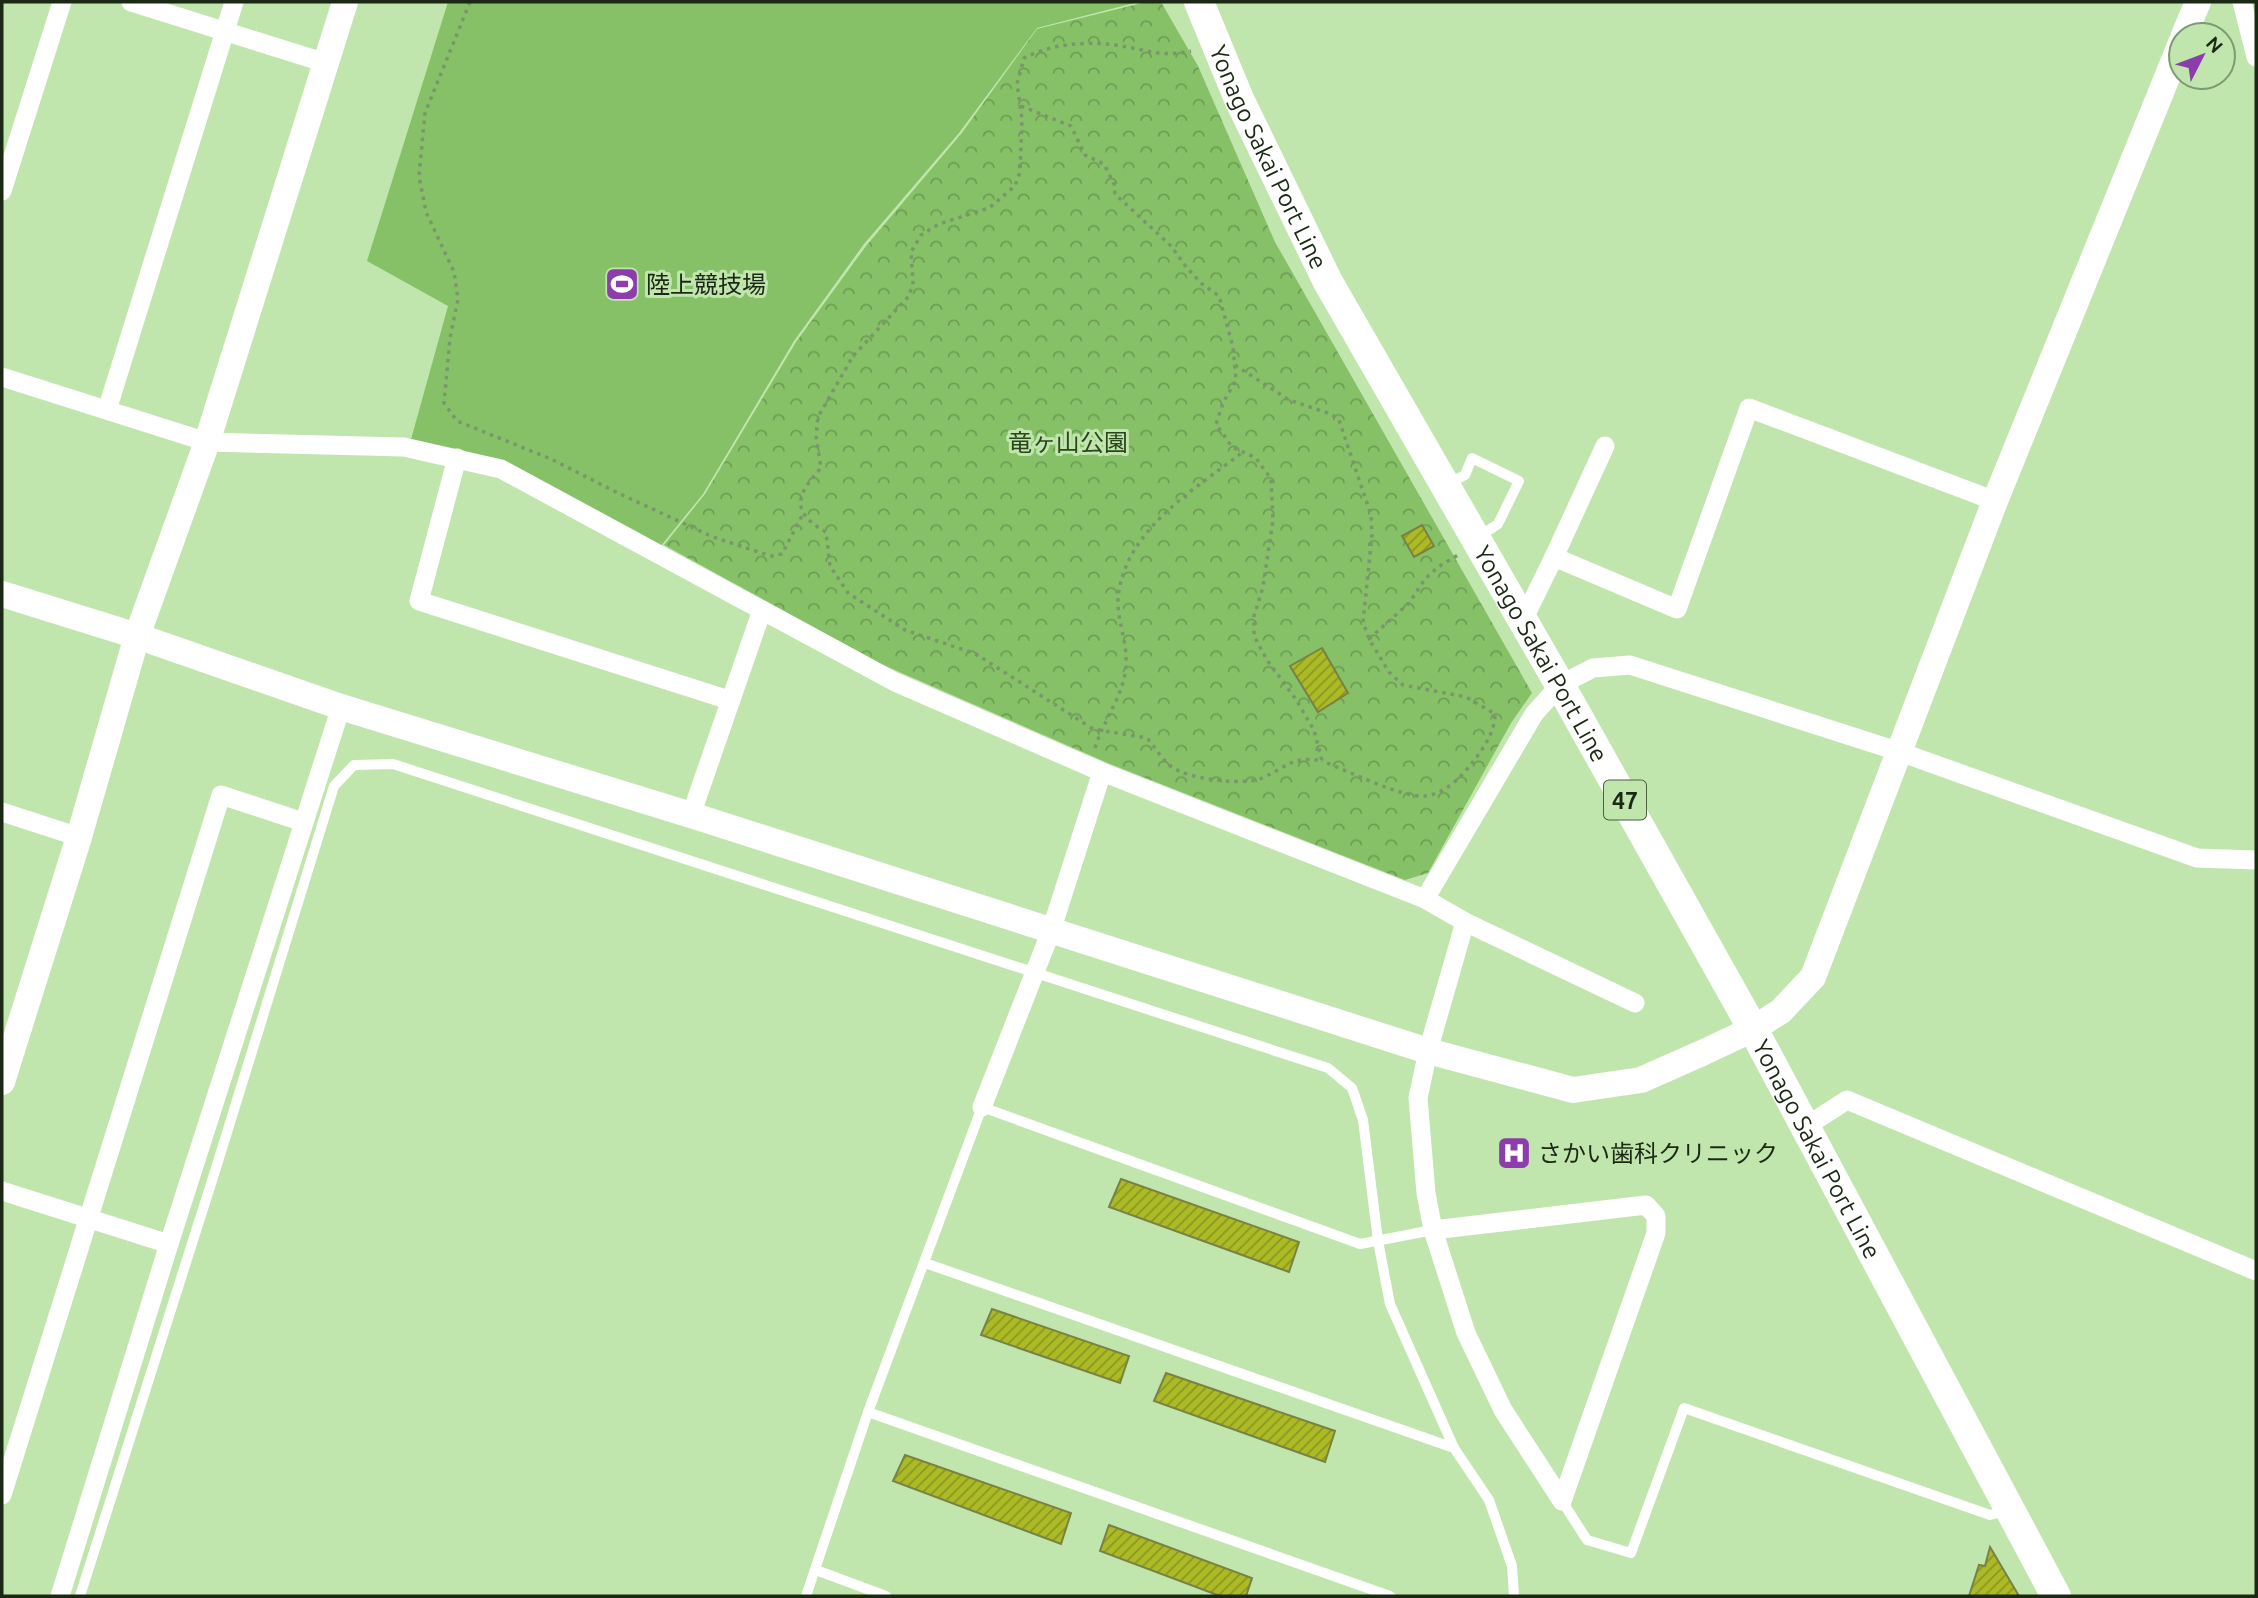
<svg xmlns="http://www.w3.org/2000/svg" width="2258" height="1598" viewBox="0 0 2258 1598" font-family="Ubuntu,'Noto Sans JP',sans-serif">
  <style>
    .park { fill: url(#park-crowns) }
    .garden { fill: #86c167 }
    .building { fill: url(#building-hatch); stroke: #798244; stroke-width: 2 }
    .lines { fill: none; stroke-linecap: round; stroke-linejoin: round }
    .path { stroke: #7b966d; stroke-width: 3.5; stroke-dasharray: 3.5 5; stroke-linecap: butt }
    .lane { stroke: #fff; stroke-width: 10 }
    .street { stroke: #fff; stroke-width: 19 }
    .secondary { stroke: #fff; stroke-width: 26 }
    .primary { stroke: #fff; stroke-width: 30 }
    .labels { text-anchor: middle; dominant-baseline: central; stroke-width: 6; stroke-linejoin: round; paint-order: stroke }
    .shield { fill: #c0e5ad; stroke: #4c6142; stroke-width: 2 }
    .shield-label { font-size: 23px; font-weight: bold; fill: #1b2914 }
    .street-label { font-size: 24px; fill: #1b2914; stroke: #c0e5ad }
    .poi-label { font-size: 24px; fill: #1b2914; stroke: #c0e5ad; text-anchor: start }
    .park-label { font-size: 24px; fill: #294519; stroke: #c0e5ad }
  </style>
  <defs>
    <pattern id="park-crowns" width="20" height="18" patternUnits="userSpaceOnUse" patternTransform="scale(1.75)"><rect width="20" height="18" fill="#86c167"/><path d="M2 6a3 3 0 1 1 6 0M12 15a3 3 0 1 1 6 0" fill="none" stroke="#6d9d54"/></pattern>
    <pattern id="building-hatch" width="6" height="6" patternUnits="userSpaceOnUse" patternTransform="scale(1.75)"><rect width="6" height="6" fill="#abba25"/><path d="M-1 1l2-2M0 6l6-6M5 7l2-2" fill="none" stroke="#8a971f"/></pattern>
  </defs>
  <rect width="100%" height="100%" fill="#c0e5ad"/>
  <!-- park -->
  <polygon class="park" points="1146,2 1161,2 1198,66 1275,242 1532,693 1511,723 1428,873 1405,880 1110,764 881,664 664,545 705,494 796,342 866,246 961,134 1037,29"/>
  <!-- garden -->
  <polygon class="garden" points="448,2 1138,2 1037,28 959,133 864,244 794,341 703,494 660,547 505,464 410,443 448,306 367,261"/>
  <!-- building -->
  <g class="building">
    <polygon points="1422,525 1434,546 1414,557 1402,536"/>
    <polygon points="1322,648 1348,693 1318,712 1290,666"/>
    <polygon points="1121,1179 1299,1242 1289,1272 1109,1207"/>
    <polygon points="992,1309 1129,1356 1120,1383 981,1335"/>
    <polygon points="1166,1373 1335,1431 1325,1462 1154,1401"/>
    <polygon points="905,1455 1071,1513 1061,1544 893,1481"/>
    <polygon points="1109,1525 1252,1578 1246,1596 1220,1596 1100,1551"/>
    <polygon points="1990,1547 2019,1596 1969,1596 1979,1565 1985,1566"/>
  </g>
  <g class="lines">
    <!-- path -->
    <g class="path">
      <polyline points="470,2 425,113 419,176 426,212 454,272 458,299 450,338 444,403 457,421 551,459 618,493 713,537 771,556 782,554 804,512"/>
      <path d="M1021,106l50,20 14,29 19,9 10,20 1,10 56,52 16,22 15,16 17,12 14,51 3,33 -13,23 -7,21 16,23 24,11 15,21 2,41 -10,67 -9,29v20l13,24 28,38 19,32 8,31c-29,-6 -35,6 -60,17 -17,8 -75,1 -90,-11 -10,-7 -17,-20 -25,-29l-54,-9 -117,-75 -71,-24 -57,-37 -18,-27 -4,-34c-36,-20 -30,-37 -5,-64l-5,-32 2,-19 35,-61 56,-60 4,-13 -2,-31 10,-17 18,-11 50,-16 26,-22 5,-14 2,-53 -5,-35 7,-26c27,-14 61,-17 91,-13 30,4 45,13 76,6"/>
      <path d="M1235,365l54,35 42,14 8,6 32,95 1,20 -9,87 6,17 20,33 14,13 63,12 29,17c0,18 -12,35 -23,49 -11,14 -27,31 -47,33 -23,2 -79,-26 -103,-35"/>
      <polyline points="1369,639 1409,603 1425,579 1438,567 1458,555"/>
      <path d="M1095,748c8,-26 25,-48 30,-74 5,-29 -8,-50 -7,-75 5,-68 77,-110 125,-147"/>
    </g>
    <!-- lane -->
    <g class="lane">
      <polyline points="1449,483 1465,475 1472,458 1519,481 1498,524 1478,537"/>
      <polyline points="925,1263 1454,1448"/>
      <polyline points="868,1412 1390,1596"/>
      <polyline points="1562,1501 1587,1540 1631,1553 1684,1408 1990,1515 2006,1511"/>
      <polyline points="816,1570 886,1596"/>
      <polyline points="80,1596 216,1168 334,786 354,765 393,764 1328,1068 1352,1088 1363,1120 1378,1241 1390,1304 1454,1448 1489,1500 1512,1566 1514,1596"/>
      <polyline points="806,1596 868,1412 982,1107 1360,1244 1433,1230"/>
    </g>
    <!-- street -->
    <g class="street">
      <polyline points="131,2 326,63"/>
      <polyline points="2242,2 2256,57"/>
      <polyline points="2,191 62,2"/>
      <polyline points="2,377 207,442 404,447 501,469 895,682 1102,772 1425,899 1465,922 1635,1003"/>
      <polyline points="107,410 234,2"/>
      <polyline points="457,458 419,601 729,700"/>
      <polyline points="1554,557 1605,446"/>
      <polyline points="1523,620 1554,557 1677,609 1749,408 1995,501"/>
      <polyline points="2,812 79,837"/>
      <polyline points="691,815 762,610"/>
      <polyline points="1425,899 1534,714 1560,685 1593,668 1630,665 1897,751 2197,858 2256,860"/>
      <polyline points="982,1107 1051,931 1102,772"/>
      <polyline points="1805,1127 1847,1100 2256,1271"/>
      <polyline points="2,1191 169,1244"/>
      <polyline points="1433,1230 1646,1205 1656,1216 1656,1233 1562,1501 1503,1410 1466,1333 1433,1230 1426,1193 1418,1098 1428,1051 1465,922"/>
      <polyline points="2,1495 221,795 303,822"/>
      <polyline points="60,1596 169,1244 341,707"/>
    </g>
    <!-- secondary -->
    <g class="secondary">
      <polyline points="2184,35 2198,2"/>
      <polyline points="2,594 137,636 341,707 691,815 1428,1051 1573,1090 1641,1080 1702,1053 1753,1029 1781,1011 1813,977 1995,501 2181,43"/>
      <polyline points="2,1082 79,837 137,636 207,442 345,2"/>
    </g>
    <!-- primary -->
    <path class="primary" id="s1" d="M1199,2l40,97 89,183 232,403 193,344 303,567"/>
  </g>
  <!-- icons -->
  <defs>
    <g id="stadium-square" transform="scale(1.75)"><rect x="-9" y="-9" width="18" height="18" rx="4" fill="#8d3cac" stroke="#c0e5ad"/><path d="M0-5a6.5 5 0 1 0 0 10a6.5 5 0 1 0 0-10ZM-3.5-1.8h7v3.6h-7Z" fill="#fff"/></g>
    <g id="hospital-square" transform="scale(1.75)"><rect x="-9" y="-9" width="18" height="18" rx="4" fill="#8d3cac" stroke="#c0e5ad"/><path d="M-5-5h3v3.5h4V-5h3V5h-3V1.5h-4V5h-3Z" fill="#fff"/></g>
  </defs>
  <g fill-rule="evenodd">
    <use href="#stadium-square" x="622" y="284"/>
    <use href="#hospital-square" x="1514" y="1153"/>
  </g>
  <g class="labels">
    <!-- shield labels -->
    <rect class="shield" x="1604" y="780.5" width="42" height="39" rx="5"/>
    <g class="shield-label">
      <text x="1625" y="800">47</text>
    </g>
    <!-- street labels -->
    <g class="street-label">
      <text stroke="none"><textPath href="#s1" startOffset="170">Yonago Sakai Port Line</textPath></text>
      <text stroke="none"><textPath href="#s1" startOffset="737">Yonago Sakai Port Line</textPath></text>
      <text stroke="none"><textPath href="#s1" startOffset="1304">Yonago Sakai Port Line</textPath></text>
    </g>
    <!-- poi labels -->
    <g class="poi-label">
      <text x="646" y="284">陸上競技場</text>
      <text x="1538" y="1153">さかい歯科クリニック</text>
    </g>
    <!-- park labels -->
    <g class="park-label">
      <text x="1068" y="442">竜ヶ山公園</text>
    </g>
  </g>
  <!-- border -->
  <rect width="2258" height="1598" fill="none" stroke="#1b2914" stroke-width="7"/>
  <!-- north arrow -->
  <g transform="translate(2202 56) rotate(48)"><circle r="33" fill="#c0e5ad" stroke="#7e9a70" stroke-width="2"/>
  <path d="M0-5L12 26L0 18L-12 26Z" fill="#8d3cac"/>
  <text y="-10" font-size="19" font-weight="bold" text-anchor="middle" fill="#1b2914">N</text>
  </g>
</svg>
